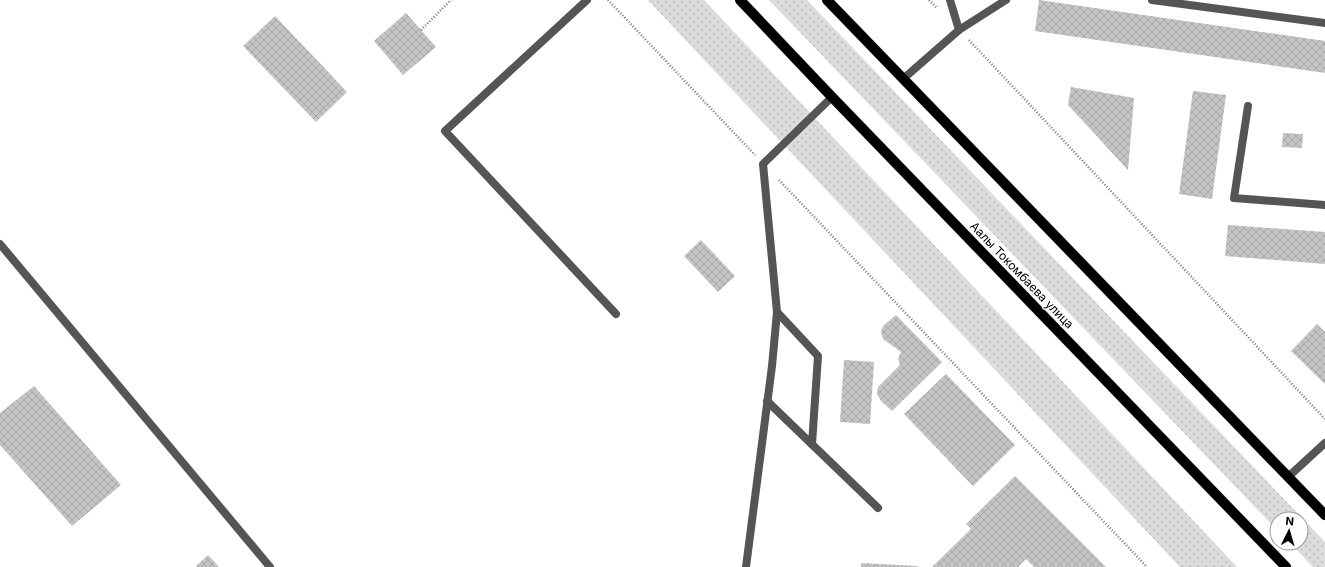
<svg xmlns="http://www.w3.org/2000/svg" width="1325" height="567" viewBox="0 0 1325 567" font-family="Inter,sans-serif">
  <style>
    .grass { fill: url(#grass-dots) }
    .building { fill: url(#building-cross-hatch) }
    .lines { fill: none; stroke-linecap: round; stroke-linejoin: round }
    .primary-casing { stroke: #dbdbdb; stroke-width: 11 }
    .path { stroke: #777; stroke-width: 2.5; stroke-dasharray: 1 2; stroke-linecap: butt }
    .lane { stroke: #555; stroke-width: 8 }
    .primary { stroke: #000; stroke-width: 10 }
    .labels { text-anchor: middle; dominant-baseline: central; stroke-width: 3; stroke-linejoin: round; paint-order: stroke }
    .street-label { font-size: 12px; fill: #000; stroke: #fff }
  </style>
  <defs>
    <pattern id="grass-dots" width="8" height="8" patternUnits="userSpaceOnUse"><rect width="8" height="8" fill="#dcdcdc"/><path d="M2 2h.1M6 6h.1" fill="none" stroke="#bbb" stroke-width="1.8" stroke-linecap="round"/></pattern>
    <pattern id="building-cross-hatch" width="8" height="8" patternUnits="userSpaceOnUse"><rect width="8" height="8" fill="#c4c4c4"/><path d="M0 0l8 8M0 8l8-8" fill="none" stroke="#a7a7a7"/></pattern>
  </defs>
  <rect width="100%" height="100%" fill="#fff"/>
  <!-- grass -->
  <g class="grass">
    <polygon points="648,0 704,0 1237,567 1180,567"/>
    <polygon points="769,0 807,0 1325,542 1325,567 1313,567 1290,543 1301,543 1301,519 1277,519 1277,530"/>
  </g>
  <!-- building -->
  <g class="building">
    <polygon points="1039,0 1325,41 1325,73 1035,31"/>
    <polygon points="406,13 436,47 403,75 374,41"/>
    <polygon points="275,16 347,92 316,122 243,46"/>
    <polygon points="1071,87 1134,98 1128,170 1068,105"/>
    <polygon points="1193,91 1226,95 1212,199 1179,194"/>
    <polygon points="1283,133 1303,134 1302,148 1282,147"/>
    <polygon points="1228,225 1325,232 1325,264 1225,256"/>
    <polygon points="701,240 735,276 718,292 684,256"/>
    <polygon points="896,315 942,362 892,411 881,401 877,394 878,387 900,365 898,359 901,352 883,339 881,332 883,326"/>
    <polygon points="1317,324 1325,332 1325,384 1291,351"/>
    <polygon points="844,360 874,362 870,424 840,422"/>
    <polygon points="946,374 1015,445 973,486 904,414"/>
    <polygon points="34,386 121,485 72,526 0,445 0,413"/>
    <polygon points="1015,476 1106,567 1034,567 1026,559 1018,567 932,567 971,529 966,524"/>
    <polygon points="208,555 219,567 197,567 196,566"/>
    <polygon points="861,563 918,566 918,567 861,567"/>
  </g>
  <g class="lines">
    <!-- primary casing -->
    <g class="primary-casing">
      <g id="primary">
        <polyline points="740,0 832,97 1286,567"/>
        <polyline points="827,0 1325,515"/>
      </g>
    </g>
    <!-- path -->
    <g class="path">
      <polyline points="608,0 755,155"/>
      <polyline points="929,0 937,8"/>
      <polyline points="421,30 451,0"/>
      <polyline points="969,40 1325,419"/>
      <polyline points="779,180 1147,567"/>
      <polyline points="1301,527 1306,523"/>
    </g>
    <!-- lane -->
    <g class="lane">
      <polyline points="587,0 445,131 616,314"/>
      <polyline points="1152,0 1325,23"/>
      <polyline points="959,30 1006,0"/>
      <polyline points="903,79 959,30 950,0"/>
      <polyline points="1248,106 1234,198 1325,205"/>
      <polyline points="0,244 270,567"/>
      <polyline points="777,312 818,356 812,444"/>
      <polyline points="767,401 878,508"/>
      <polyline points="1288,477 1325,443"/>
      <polyline points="746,567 772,366 777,312 763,164 832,97"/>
    </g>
    <!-- primary -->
    <use href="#primary" class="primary"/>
  </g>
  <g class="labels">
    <!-- street labels -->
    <g class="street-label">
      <text transform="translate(1022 275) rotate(46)">Аалы Токомбаева улица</text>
    </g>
  </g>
  <!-- north arrow -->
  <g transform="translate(1289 531) rotate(5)"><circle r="19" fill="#ffffff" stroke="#999999"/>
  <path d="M0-3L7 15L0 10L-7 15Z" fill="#000000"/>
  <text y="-6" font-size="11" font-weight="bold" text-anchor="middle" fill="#000000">N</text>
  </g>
</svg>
